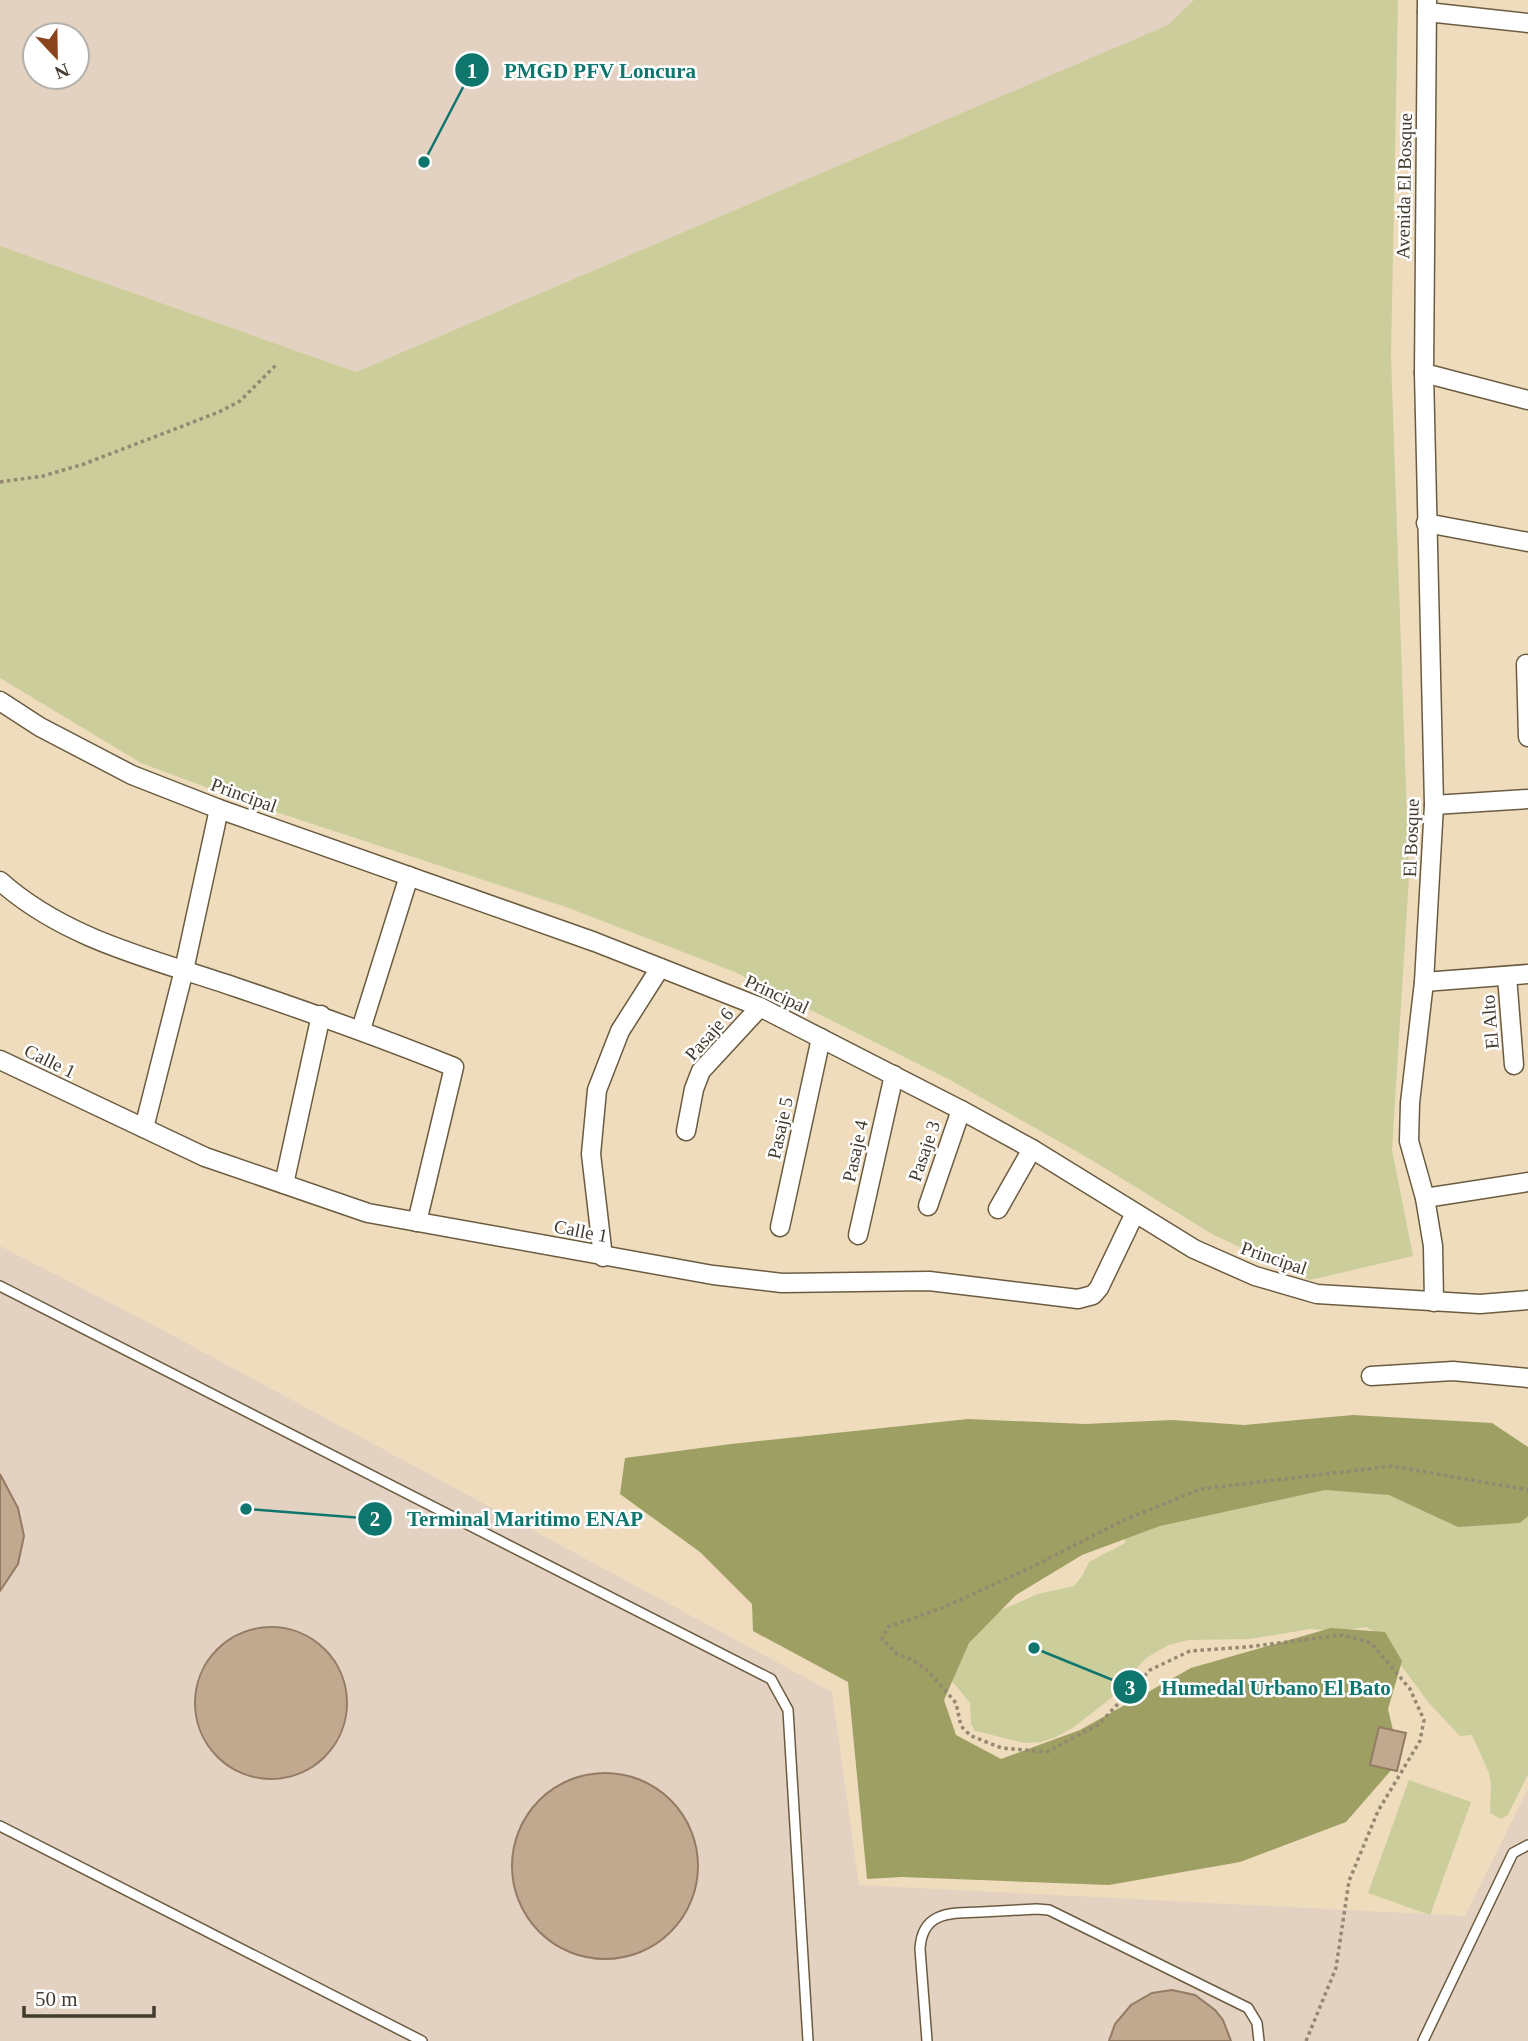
<svg xmlns="http://www.w3.org/2000/svg" width="1528" height="2041" viewBox="0 0 1528 2041" font-family="Georgia,serif">
  <style>
    .industrial { fill: #e3d1c1; fill-rule: evenodd }
    .green { fill: #cbce9b }
    .forest { fill: #9d9f63 }
    .building { fill: #c1a98f; stroke: #937c63; stroke-width: 2 }
    .lines { fill: none; stroke-linecap: round; stroke-linejoin: round }
    .lane-casing { stroke: #6b5c40; stroke-width: 12 }
    .street-casing { stroke: #6b5c40; stroke-width: 21 }
    .path { stroke: #948872; stroke-width: 3.5; stroke-dasharray: 3.5 3.5; stroke-linecap: butt }
    .lane { stroke: #fff; stroke-width: 9 }
    .street { stroke: #fff; stroke-width: 18 }
    .labels { text-anchor: middle; dominant-baseline: central; stroke-width: 5; stroke-linejoin: round; paint-order: stroke }
    .street-label { font-size: 19px; fill: #423b2e; stroke: #fff }
    .leader { fill: none; stroke: #0f766e; stroke-width: 2.5 }
    .callout-dot { fill: #0f766e; stroke: #fff; stroke-width: 2.5 }
    .mark-label { font-size: 21px; text-anchor: middle; font-weight: bold; fill: #fff }
    .callout-label { font-size: 21px; text-anchor: middle; font-weight: bold; fill: #0f766e; stroke: #fff; stroke-width: 5; stroke-linejoin: round; paint-order: stroke }
  </style>
  <rect width="100%" height="100%" fill="#eedcbd"/>
  <!-- industrial -->
  <g class="industrial">
    <path d="M0,0h1194l-26,25 -812,347 -356,-126zM35,35h42v42h-42z"/>
    <polygon points="0,1246 153,1325 832,1692 859,1885 1465,1916 1528,1789 1528,2041 0,2041"/>
  </g>
  <!-- green -->
  <g class="green">
    <polygon points="1194,0 1398,0 1391,356 1409,877 1392,1150 1413,1256 1310,1280 1212,1234 1090,1159 950,1080 735,972 566,907 246,802 141,763 0,678 0,246 356,372 1168,25"/>
    <polygon points="1292,1489 1528,1496 1528,1774 1508,1815 1501,1819 1490,1813 1491,1785 1489,1773 1472,1735 1460,1736 1429,1703 1377,1633 1366,1627 1339,1631 1310,1629 1250,1639 1189,1640 1169,1645 1146,1658 1111,1698 1074,1727 1056,1737 1041,1742 1025,1743 975,1731 971,1724 970,1703 942,1669 999,1611 1038,1594 1074,1586 1082,1576 1089,1562 1125,1543 1125,1530"/>
    <polygon points="1409,1780 1471,1802 1430,1915 1368,1893"/>
  </g>
  <!-- forest -->
  <polygon class="forest" points="1353,1415 1492,1423 1528,1447 1528,1516 1520,1523 1458,1527 1389,1495 1325,1490 1160,1526 1082,1555 1016,1595 969,1643 944,1700 956,1735 1001,1759 1080,1730 1191,1668 1331,1628 1385,1632 1402,1661 1388,1709 1400,1760 1346,1822 1240,1862 1109,1885 902,1877 867,1879 848,1682 753,1631 752,1604 700,1552 620,1494 625,1458 731,1444 968,1419 1085,1424 1172,1420 1244,1425"/>
  <!-- building -->
  <g class="building">
    <polygon points="0,1474 18,1508 24,1536 18,1564 0,1591"/>
    <circle cx="271" cy="1703" r="76"/>
    <polygon points="1379,1727 1406,1733 1397,1771 1370,1765"/>
    <circle cx="605" cy="1866" r="93"/>
    <polygon points="1172,1990 1195,1995 1215,2010 1223,2020 1231,2041 1109,2041 1115,2024 1131,2005 1152,1993"/>
  </g>
  <g class="lines">
    <!-- lane casing -->
    <g class="lane-casing">
      <g id="lane">
        <polyline points="0,1286 771,1679 788,1710 808,2041"/>
        <polyline points="0,1826 422,2041"/>
        <path d="M927,2041l-7,-92c2,-38 31,-36 61,-37 19,-1 37,-2 56,-3l12,1 199,98 9,15 2,18"/>
        <polyline points="1423,2041 1513,1853 1528,1845"/>
      </g>
    </g>
    <!-- street casing -->
    <g class="street-casing">
      <g id="street">
        <polyline points="1427,0 1424,373 1434,805 1424,982 1410,1103 1409,1141 1425,1198 1433,1246 1434,1302"/>
        <polyline points="1427,12 1528,23"/>
        <polyline points="1424,373 1528,400"/>
        <polyline points="1426,523 1528,542"/>
        <polyline points="1526,664 1528,737"/>
        <polyline points="0,701 40,727 132,775 219,809 595,942 760,1007 961,1110 1032,1149 1194,1249 1255,1276 1317,1294 1480,1304 1528,1300"/>
        <polyline points="1434,805 1528,799"/>
        <path d="M0,881c66,59 153,78 235,106 74,25 147,51 219,80l-37,155"/>
        <polyline points="1507,976 1514,1065"/>
        <polyline points="1424,982 1528,974"/>
        <polyline points="361,1029 409,876"/>
        <polyline points="0,1060 205,1157 368,1213 713,1275 782,1283 929,1281 1078,1299 1093,1295 1099,1288 1135,1213"/>
        <polyline points="144,1128 184,970 219,809"/>
        <polyline points="686,1131 694,1089 701,1071 760,1007"/>
        <polyline points="284,1184 321,1015"/>
        <polyline points="1425,1198 1528,1182"/>
        <polyline points="928,1206 961,1110"/>
        <polyline points="998,1209 1032,1149"/>
        <polyline points="780,1227 821,1038"/>
        <polyline points="858,1235 894,1075"/>
        <polyline points="603,1257 591,1154 597,1090 620,1031 660,968"/>
        <polyline points="1371,1376 1453,1371 1528,1378"/>
      </g>
    </g>
    <!-- path -->
    <g class="path">
      <polyline points="0,482 43,476 84,464 219,412 240,401 276,365"/>
      <polyline points="1306,2041 1336,1968 1349,1881 1378,1811 1420,1741 1424,1720 1410,1689 1371,1643 1343,1635 1247,1647 1190,1651 1150,1670 1099,1724 1047,1752 1002,1748 971,1736 961,1726 956,1703 929,1672 913,1660 897,1654 882,1639 888,1627 942,1608 1028,1569 1124,1520 1201,1489 1392,1466 1528,1490"/>
    </g>
    <!-- lane -->
    <use href="#lane" class="lane"/>
    <!-- street -->
    <use href="#street" class="street"/>
  </g>
  <g class="labels">
    <!-- street labels -->
    <g class="street-label">
      <text transform="translate(1404 186) rotate(-89)">Avenida El Bosque</text>
      <text transform="translate(244 795) rotate(20)">Principal</text>
      <text transform="translate(1411 838) rotate(-88)">El Bosque</text>
      <text transform="translate(777 994) rotate(25)">Principal</text>
      <text transform="translate(1490 1022) rotate(-95)">El Alto</text>
      <text transform="translate(709 1034) rotate(-49)">Pasaje 6</text>
      <text transform="translate(50 1061) rotate(26)">Calle 1</text>
      <text transform="translate(780 1128) rotate(-78)">Pasaje 5</text>
      <text transform="translate(855 1151) rotate(-78)">Pasaje 4</text>
      <text transform="translate(924 1151) rotate(-71)">Pasaje 3</text>
      <text transform="translate(581 1231) rotate(11)">Calle 1</text>
      <text transform="translate(1274 1258) rotate(19)">Principal</text>
    </g>
  </g>
  <!-- callouts -->
  <path class="leader" d="M424 162L472 70M246 1509L375 1519M1034 1648L1130 1687"/>
  <g class="callout-dot">
    <circle cx="424" cy="162" r="7"/>
    <circle cx="246" cy="1509" r="7"/>
    <circle cx="1034" cy="1648" r="7"/>
    <circle cx="472" cy="70" r="18"/>
    <circle cx="375" cy="1519" r="18"/>
    <circle cx="1130" cy="1687" r="18"/>
  </g>
  <g class="mark-label">
    <text x="472" y="78">1</text>
    <text x="375" y="1526">2</text>
    <text x="1130" y="1695">3</text>
  </g>
  <g class="callout-label">
    <text x="600" y="78">PMGD PFV Loncura</text>
    <text x="525" y="1526">Terminal Maritimo ENAP</text>
    <text x="1276" y="1695">Humedal Urbano El Bato</text>
  </g>
  <!-- north arrow -->
  <g transform="translate(56 56) rotate(158)"><circle r="33" fill="#ffffff" stroke="#b3b1ab" stroke-width="2"/>
  <path d="M0-5L12 26L0 18L-12 26Z" fill="#89431d"/>
  <text y="-10" font-size="19" font-weight="bold" text-anchor="middle" fill="#423b2e">N</text>
  </g>
  <!-- scale -->
  <path d="M24 2006v10h130v-10" fill="none" stroke="#423b2e" stroke-width="3.5"/>
  <text x="35" y="2006" font-size="21" fill="#423b2e" stroke="#ffffff" stroke-width="5" paint-order="stroke">50 m</text>
</svg>
